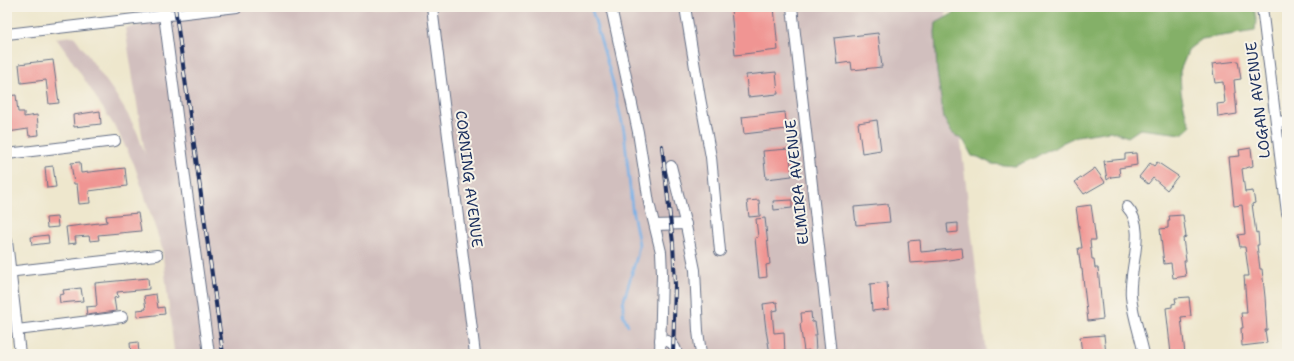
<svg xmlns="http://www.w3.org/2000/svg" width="1294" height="361" viewBox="0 0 1294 361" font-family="'Shantell Sans',sans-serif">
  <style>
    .industrial { fill: #d1bfbe }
    .forest { fill: #84b068; stroke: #507063 }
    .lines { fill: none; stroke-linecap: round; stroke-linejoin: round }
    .stream { stroke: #77b1e8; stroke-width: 2.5 }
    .building { fill: #f09593 }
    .minor-casing { stroke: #656f85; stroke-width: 12 }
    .minor { stroke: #fff; stroke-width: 10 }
    .rail-casing { stroke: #1b2f5e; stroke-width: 4 }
    .rail { stroke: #f7f3e8; stroke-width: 2.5; stroke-dasharray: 8; stroke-linecap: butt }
    .labels { text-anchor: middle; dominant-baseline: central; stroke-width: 4; stroke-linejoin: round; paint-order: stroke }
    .street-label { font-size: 15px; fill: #1b2f5e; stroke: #f7f3e8 }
  </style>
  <rect width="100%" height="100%" fill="#f7f3e8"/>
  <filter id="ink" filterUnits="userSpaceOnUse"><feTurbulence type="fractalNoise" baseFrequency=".025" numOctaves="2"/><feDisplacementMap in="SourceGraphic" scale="8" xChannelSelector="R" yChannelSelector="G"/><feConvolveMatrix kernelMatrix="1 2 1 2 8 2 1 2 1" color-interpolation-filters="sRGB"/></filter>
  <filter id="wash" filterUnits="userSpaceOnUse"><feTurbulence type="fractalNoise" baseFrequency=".012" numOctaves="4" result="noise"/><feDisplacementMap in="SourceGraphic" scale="16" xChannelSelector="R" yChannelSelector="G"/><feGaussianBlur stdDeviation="0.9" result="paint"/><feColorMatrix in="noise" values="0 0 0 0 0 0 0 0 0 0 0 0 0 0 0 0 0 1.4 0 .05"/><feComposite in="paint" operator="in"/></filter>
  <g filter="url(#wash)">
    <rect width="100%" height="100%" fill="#eee7cd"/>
    <!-- industrial -->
    <polygon class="industrial" points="141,7 945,7 986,354 169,354 169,352 174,351 162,248 134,164 117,130 75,65 56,38 74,36 114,92 128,115 137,132 145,154 125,28 143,25"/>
    <!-- forest -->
    <polygon class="forest" points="956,7 1254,7 1256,19 1255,31 1202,39 1189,49 1180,71 1181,92 1186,115 1191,126 1182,134 1140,129 1128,137 1110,131 1077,136 1062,143 1053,149 1046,151 1034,158 1015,166 992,164 978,157 972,156 964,141 952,133 944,119 937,72 935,32 936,23 956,12"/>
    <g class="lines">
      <!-- stream -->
      <g class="stream">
        <polyline points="591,7 612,79 624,131 632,208 639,244 637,256 623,303 623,314 628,325"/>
        <polyline points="638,347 639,354"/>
      </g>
    </g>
    <g id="blocks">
      <!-- building -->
      <g class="building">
        <polygon points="749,7 774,7 778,50 735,55 731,9"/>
        <polygon points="878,33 882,67 852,70 851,62 837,64 834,38"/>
        <polygon points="53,60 59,103 49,104 46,80 21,83 19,64"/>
        <polygon points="1238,61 1241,79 1234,80 1237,114 1218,117 1217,104 1225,103 1223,82 1215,83 1212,64"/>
        <polygon points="776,72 778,94 748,97 746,75"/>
        <polygon points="16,95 18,112 24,112 24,117 37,115 39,135 29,136 28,129 8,132 7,96"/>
        <polygon points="100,111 101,124 74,127 73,115"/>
        <polygon points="785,112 787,129 744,134 742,117"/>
        <polygon points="877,120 881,150 862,153 858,123"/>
        <polygon points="1251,148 1253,166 1242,169 1245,192 1253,191 1255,203 1252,204 1256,233 1258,232 1259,245 1257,245 1260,269 1262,269 1265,297 1267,330 1265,330 1267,343 1242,346 1241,328 1243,328 1241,313 1247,313 1244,276 1249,276 1245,247 1240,247 1238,235 1245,234 1242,205 1234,206 1229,157 1240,156 1239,150"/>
        <polygon points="789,149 792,176 766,179 763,151"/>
        <polygon points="1136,153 1137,165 1119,168 1120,176 1111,177 1107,180 1104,161 1125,159 1125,154"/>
        <polygon points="80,162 81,173 125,168 127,186 89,191 90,203 79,204 77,184 74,184 71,163"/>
        <polygon points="1157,162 1178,176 1167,190 1153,178 1148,184 1139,177 1150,163 1154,166"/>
        <polygon points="53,166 56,187 47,188 45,167"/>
        <polygon points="1095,168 1105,182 1084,194 1075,182"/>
        <polygon points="759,200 760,216 749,217 747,201"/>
        <polygon points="792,200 792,208 774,210 773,201"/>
        <polygon points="888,204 890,222 856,225 854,207"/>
        <polygon points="1091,205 1096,240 1090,240 1092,259 1094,259 1095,268 1098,268 1103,319 1088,321 1082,269 1081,269 1078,248 1082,248 1076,207"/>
        <polygon points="138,213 141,231 98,235 99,240 90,241 89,236 75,237 76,243 68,244 66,227 107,222 106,216"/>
        <polygon points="1183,215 1186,237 1183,238 1186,261 1184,261 1186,276 1173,278 1171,263 1164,264 1160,229 1168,228 1168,221 1170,221 1169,216"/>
        <polygon points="57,217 58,227 47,228 46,218"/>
        <polygon points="765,218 770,264 766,265 767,277 759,278 755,238 758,237 756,219"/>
        <polygon points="958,223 958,232 948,233 947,224"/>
        <polygon points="48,235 49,243 32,245 31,237"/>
        <polygon points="920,240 921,252 962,248 963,258 941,261 910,263 908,241"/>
        <polygon points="148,278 149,289 117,292 118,297 114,298 116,311 87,315 86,307 97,306 95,283"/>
        <polygon points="887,282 889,309 872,311 870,284"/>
        <polygon points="81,288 83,301 60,303 59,295 64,294 63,290"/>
        <polygon points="156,294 158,308 164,307 165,314 137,317 137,310 146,309 144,296"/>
        <polygon points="1189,297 1191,316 1181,317 1185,354 1171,354 1166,308 1172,307 1172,304 1176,303 1175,298"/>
        <polygon points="777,302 778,310 772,311 774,333 784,332 785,354 770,354 766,330 763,304"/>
        <polygon points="811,312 812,322 815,322 817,335 815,335 816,351 809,352 809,350 804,351 800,324 802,323 801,313"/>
        <polygon points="1104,335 1106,354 1082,354 1080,337"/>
        <polygon points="138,342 139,354 131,354 130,343"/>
      </g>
    </g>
  </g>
  <g filter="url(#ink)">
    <use href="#blocks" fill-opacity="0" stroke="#656f85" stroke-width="1"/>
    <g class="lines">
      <!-- minor casing -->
      <g class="minor-casing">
        <g id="minor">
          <polyline points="163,7 186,185 209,354"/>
          <polyline points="432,7 475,354"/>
          <polyline points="611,7 638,132 649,203 661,252 662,274 660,354"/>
          <polyline points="685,7 700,98 711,157 720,251"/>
          <polyline points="792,7 831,354"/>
          <polyline points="1262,7 1287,213"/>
          <polyline points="7,34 237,7"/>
          <polyline points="1276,122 1287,121"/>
          <polyline points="7,154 115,141"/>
          <polyline points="671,166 686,226 695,270 698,331 701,354"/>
          <path d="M1127,207c21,22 1,62 4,90 2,19 9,38 13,57"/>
          <polyline points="655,225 686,224"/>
          <polyline points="7,241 20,354"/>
          <polyline points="7,272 157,255"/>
          <polyline points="17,330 122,317"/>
          <path d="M660,340c10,0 15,4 17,14"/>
        </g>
      </g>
      <!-- minor -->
      <use href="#minor" class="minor"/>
      <!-- rail casing -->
      <g class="rail-casing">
        <g id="rail">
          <polyline points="175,7 223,354"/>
          <polyline points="662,146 673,243 675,285 673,354"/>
        </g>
      </g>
      <!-- rail -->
      <use href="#rail" class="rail"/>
    </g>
  </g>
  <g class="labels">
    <!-- street labels -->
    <g class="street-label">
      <text transform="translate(1258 100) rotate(-97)">LOGAN AVENUE</text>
      <text transform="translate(469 179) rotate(83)">CORNING AVENUE</text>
      <text transform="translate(797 182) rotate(-96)">ELMIRA AVENUE</text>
    </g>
  </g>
  <!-- margin -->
  <rect width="1294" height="361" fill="none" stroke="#f7f3e8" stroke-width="24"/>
</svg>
